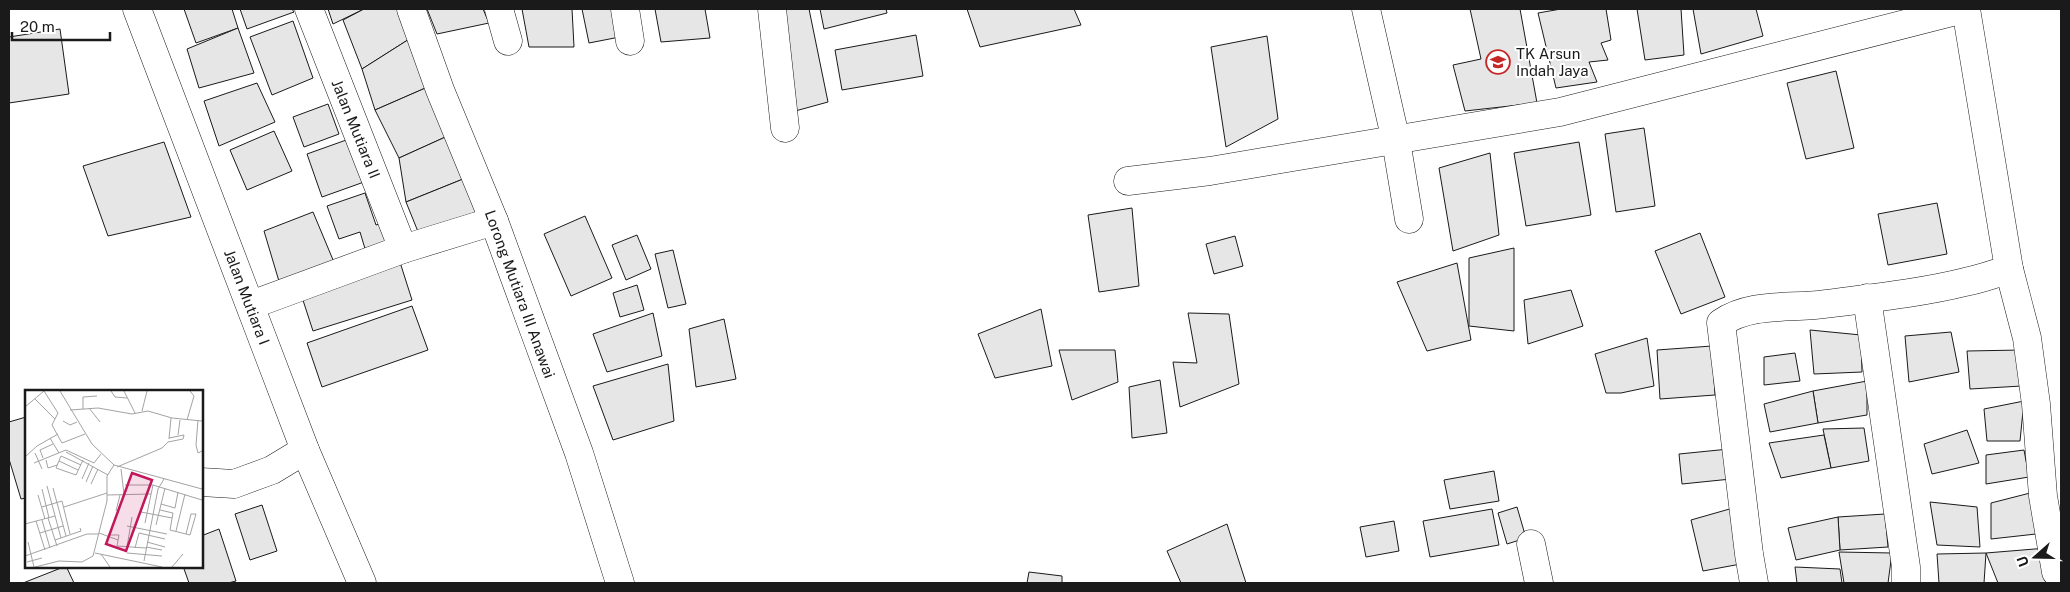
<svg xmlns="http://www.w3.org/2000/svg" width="2070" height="592" viewBox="0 0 2070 592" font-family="'Public Sans',sans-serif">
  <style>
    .building { fill: #e6e6e6; stroke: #1a1a1a }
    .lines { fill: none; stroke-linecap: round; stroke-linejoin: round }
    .minor-casing { stroke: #1a1a1a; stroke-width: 29 }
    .minor { stroke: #fff; stroke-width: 28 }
    .labels { text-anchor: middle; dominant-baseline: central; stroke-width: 4; stroke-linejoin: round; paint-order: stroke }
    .poi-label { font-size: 15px; fill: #1a1a1a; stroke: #fff; text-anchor: start }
    .street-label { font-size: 15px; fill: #1a1a1a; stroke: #fff }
    .inset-road { fill: none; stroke: #a3a3a3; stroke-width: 1 }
    .view { fill: #c2185b; fill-opacity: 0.15; stroke: #c2185b; stroke-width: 2.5 }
    .inset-edge { fill: none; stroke: #1a1a1a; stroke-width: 2.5 }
  </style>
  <rect width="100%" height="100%" fill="#fff"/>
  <!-- building -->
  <g class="building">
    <polygon points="184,9 232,9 238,28 196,43"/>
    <polygon points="240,9 292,9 294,12 247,29"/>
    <polygon points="328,9 364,9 333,24"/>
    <polygon points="364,9 403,9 414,36 362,69 343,20"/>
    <polygon points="427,9 483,9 489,23 437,34"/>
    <polygon points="522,9 572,9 574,47 529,47"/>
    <polygon points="582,9 631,9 635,34 589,43"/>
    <polygon points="655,9 705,9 710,38 661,42"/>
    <polygon points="759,9 809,9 828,102 777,116"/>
    <polygon points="820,9 886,9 887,13 824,29"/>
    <polygon points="967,9 1074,9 1081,25 980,47"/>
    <polygon points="1470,9 1520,9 1537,103 1465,111 1453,65 1481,59"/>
    <polygon points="1561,9 1606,9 1611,40 1601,43 1608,60 1589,62 1597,82 1556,88 1538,13"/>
    <polygon points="1637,9 1681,9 1684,55 1645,60"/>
    <polygon points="1693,9 1756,9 1763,36 1701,54"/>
    <polygon points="293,21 313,78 272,95 250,37"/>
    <polygon points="238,28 254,73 199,88 187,49"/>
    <polygon points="60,29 69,94 9,103 9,37"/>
    <polygon points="916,35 923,76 842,90 835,50"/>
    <polygon points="414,36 430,86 375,110 362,69"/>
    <polygon points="1267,36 1278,119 1226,147 1211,47"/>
    <polygon points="1836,71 1854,148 1806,159 1787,83"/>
    <polygon points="257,83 275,122 219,146 204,101"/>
    <polygon points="430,86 452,134 399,158 375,110"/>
    <polygon points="328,104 339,134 304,147 293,117"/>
    <polygon points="1644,128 1655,206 1616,212 1605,134"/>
    <polygon points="274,131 292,171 247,190 230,150"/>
    <polygon points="452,134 468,177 406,202 399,158"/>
    <polygon points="349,139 364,182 322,197 307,154"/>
    <polygon points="164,142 191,217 108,236 83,166"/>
    <polygon points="1579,142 1591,215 1526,226 1514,153"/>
    <polygon points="1490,153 1499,235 1453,251 1439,168"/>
    <polygon points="468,177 480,224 421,239 406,202"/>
    <polygon points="365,193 376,225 388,221 396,242 366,252 360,232 339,239 327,206"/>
    <polygon points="1937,203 1947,254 1888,265 1878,214"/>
    <polygon points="1132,208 1139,286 1099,292 1088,215"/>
    <polygon points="313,212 336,267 281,288 264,231"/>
    <polygon points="585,216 612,278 571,296 544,234"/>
    <polygon points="1700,233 1725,297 1681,314 1655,251"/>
    <polygon points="637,235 651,269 626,280 612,245"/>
    <polygon points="1235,236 1243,266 1214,274 1206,244"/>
    <polygon points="1514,248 1514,331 1469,326 1469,258"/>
    <polygon points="673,250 686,304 668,308 655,254"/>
    <polygon points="399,259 412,300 313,331 300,291"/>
    <polygon points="1457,263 1471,340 1427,351 1397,282"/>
    <polygon points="637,285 644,310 620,317 613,293"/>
    <polygon points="1571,290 1583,326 1528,344 1524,300"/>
    <polygon points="412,306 428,350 322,387 307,343"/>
    <polygon points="1041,309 1052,366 995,378 978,334"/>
    <polygon points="653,313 662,356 607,372 593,334"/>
    <polygon points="1188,313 1229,314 1239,384 1180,407 1173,362 1197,363"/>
    <polygon points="724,319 736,379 696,387 689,329"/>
    <polygon points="1810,330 1861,335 1862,372 1814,374"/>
    <polygon points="1951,332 1959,372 1909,382 1905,336"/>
    <polygon points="1647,338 1654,386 1621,393 1606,393 1595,354"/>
    <polygon points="1712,346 1715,395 1660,399 1657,350"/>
    <polygon points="1059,350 1115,350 1118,382 1072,400"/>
    <polygon points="2021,350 2022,386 1970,389 1967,351"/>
    <polygon points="1795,353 1800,381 1764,385 1764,357"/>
    <polygon points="668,364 674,421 613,440 593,386"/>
    <polygon points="1160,380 1167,433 1132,438 1129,387"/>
    <polygon points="1867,381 1867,415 1818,423 1813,391"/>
    <polygon points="1813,391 1818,423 1770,432 1764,404"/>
    <polygon points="2024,401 2020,441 1987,441 1984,409"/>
    <polygon points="26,417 26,498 21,499 9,459 9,422"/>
    <polygon points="1864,428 1869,461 1831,468 1823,429"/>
    <polygon points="1967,430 1979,463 1932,474 1924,444"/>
    <polygon points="1824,435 1831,468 1781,478 1769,443"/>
    <polygon points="1729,449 1731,479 1682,484 1679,454"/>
    <polygon points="2024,450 2029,477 1986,484 1986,455"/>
    <polygon points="1494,471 1499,501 1450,509 1444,480"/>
    <polygon points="2034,492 2036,534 1991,539 1991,503"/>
    <polygon points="1930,502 1977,507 1980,547 1937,545"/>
    <polygon points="262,505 277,551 250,560 235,514"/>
    <polygon points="1517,507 1526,538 1507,544 1498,513"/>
    <polygon points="1733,508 1746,563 1703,571 1691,520"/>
    <polygon points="1492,509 1499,545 1430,557 1423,521"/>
    <polygon points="1885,514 1888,547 1840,550 1838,517"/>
    <polygon points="1838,517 1840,550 1796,560 1788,528"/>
    <polygon points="1394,521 1399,551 1366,557 1360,527"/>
    <polygon points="1227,524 1246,583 1181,583 1167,551"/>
    <polygon points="219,529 236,581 228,583 189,583 183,566 201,566 201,536"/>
    <polygon points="2047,548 2053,583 1998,583 1986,553"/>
    <polygon points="1839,552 1892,553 1888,583 1844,583"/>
    <polygon points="1986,553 1984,583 1939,583 1937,554"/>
    <polygon points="66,566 74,583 23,583"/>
    <polygon points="1795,567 1840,569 1842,583 1797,583"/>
    <polygon points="1029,572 1062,576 1062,583 1027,583"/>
  </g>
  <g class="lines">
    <!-- minor casing -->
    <g class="minor-casing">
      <g id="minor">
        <polyline points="137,9 305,450 362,583"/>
        <polyline points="309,9 403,249"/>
        <polyline points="411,9 440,90 494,221 579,453 620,583"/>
        <polyline points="499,9 508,41"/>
        <polyline points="625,9 630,41"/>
        <polyline points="772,9 785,128"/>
        <polyline points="1366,9 1396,141 1409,219"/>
        <polyline points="1128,181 1210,171 1560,112 1964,9"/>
        <polyline points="2009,269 2027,338 2036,404 2043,496 2056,572"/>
        <polyline points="1867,298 1906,567 1906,583"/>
        <polyline points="251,305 403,249 494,221"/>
        <polyline points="201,482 234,484 272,470 305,450"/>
        <polyline points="1531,544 1539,583"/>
        <path d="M1754,583l-5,-29 -28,-231c30,-21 70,-14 104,-19 46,-6 96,-11 140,-22 15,-3 30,-8 44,-13l-43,-260"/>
      </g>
    </g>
    <!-- minor -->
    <use href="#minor" class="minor"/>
  </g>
  <!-- icons -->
  <defs>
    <g id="school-ring" transform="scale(1.25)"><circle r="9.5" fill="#fff" stroke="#c62828" stroke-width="1.5"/><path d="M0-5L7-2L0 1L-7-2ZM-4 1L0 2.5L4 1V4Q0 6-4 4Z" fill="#c62828"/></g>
  </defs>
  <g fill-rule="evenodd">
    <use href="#school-ring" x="1498" y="62"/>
  </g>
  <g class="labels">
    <!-- poi labels -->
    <g class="poi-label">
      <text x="1516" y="53">TK Arsun<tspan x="1516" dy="17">Indah Jaya</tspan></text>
    </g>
    <!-- street labels -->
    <g class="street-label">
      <text transform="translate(356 129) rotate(68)">Jalan Mutiara II</text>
      <text transform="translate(520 294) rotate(70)">Lorong Mutiara III Anawai</text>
      <text transform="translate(247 297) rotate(69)">Jalan Mutiara I</text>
    </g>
  </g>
  <!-- overview -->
  <g transform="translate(25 390)">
    <rect width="178" height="178" fill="#fff"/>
    <path class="inset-road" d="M19,1l14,22 -6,12 10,18 23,-9M35,1l32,53 22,21 88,24M86,1l4,6 12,1M99,1l11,22M10,9l20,20M0,17l19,-16M64,18l11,14M58,19v-12l14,-1M45,20l28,-2 34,6 16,-3 24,7 30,3M117,21l5,-20M162,30l7,-24 -4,-5M173,30l-2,25 2,8 4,-2M38,31l7,4 7,-3M153,45l2,-15M25,48l9,15M144,49l2,-21M41,62l42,23M10,63l7,16M0,67l12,-11 21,-12M18,68l-3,-8 13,-6M21,70l2,8 9,-3M34,71l19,9M9,73l32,-13 28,13 7,-9M56,75l-20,-9 -5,12 20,7 7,-15M92,77l45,-19 6,-6 15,-3 1,-4 -15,3M96,79l3,25M57,89l7,-16M61,92l7,-16M66,94l7,-15M100,95h28l49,15M22,96l14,52M28,98l13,48M17,99l7,29M13,105l7,24M82,105l44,-1M136,114l14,4 3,-16M17,117l20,-6 8,33M39,117l43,-14M135,120l13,3 -3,17 20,5 6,-21h-5l-5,20M91,121l4,-16M116,122l31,6M23,128l9,28M17,130l8,28M11,131l9,29M120,133l8,-38M0,134l30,-8M131,135l9,-37M102,136l40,8M151,141l9,-37M15,143l23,-7M74,143l19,7M83,145h11l-2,11 29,2M30,150l26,-9 -1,-3M3,152l6,25M122,152l18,5M102,157l5,-30M121,157l16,3M110,158l4,-15 26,6M70,163l67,14M102,163l35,3M76,164l9,13M0,166l62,-22h12M119,171l14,-72 6,-10M2,172l15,-4M10,177l24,-6 23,1 11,-6 14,-55v-25l7,-11M147,177l11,-13"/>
    <path class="view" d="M107,83l20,7 -26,71 -20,-7z"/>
    <rect width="178" height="178" class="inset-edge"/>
  </g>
  <!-- border -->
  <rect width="2070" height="592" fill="none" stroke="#1a1a1a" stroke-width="20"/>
  <!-- north arrow -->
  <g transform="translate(2035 557) rotate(250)" stroke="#ffffff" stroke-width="4" paint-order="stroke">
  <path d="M0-4L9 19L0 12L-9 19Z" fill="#1a1a1a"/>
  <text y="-8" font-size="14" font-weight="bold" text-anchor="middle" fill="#1a1a1a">U</text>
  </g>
  <!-- scale -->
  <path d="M12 32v8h98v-8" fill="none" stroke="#1a1a1a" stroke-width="2.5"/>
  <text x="20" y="32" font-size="15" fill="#1a1a1a" stroke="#ffffff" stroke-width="4" paint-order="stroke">20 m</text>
</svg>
